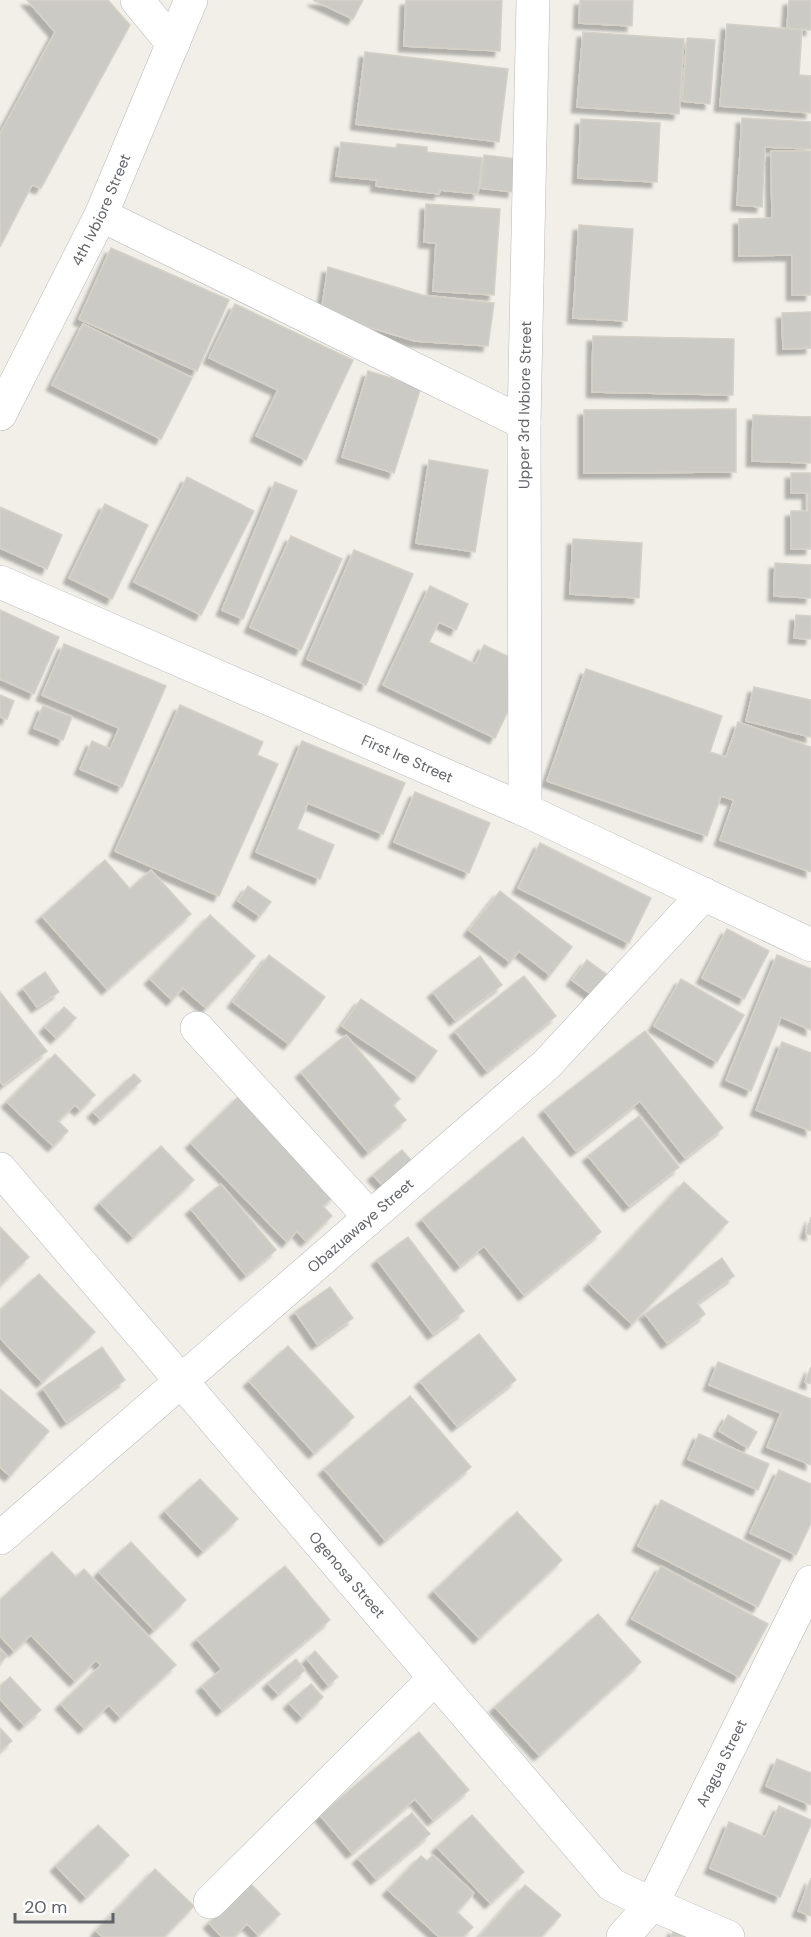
<svg xmlns="http://www.w3.org/2000/svg" width="811" height="1937" viewBox="0 0 811 1937" font-family="'DM Sans',sans-serif">
  <style>
    .building { fill: #cccac5; stroke: #d6d1c6; stroke-width: 1.5; filter: url(#shadow) }
    .lines { fill: none; stroke-linecap: round; stroke-linejoin: round }
    .street-casing { stroke: #b5b8bc; stroke-width: 34 }
    .street { stroke: #fff; stroke-width: 33 }
    .labels { text-anchor: middle; dominant-baseline: central; stroke-width: 6; stroke-linejoin: round; paint-order: stroke }
    .street-label { font-size: 15px; fill: #5f6368; stroke: #fff }
  </style>
  <defs>
    <filter id="shadow"><feDropShadow dx="-5.5" dy="5.5" stdDeviation="1.5" flood-color="#0004"/></filter>
  </defs>
  <rect width="100%" height="100%" fill="#f1efe8"/>
  <!-- building -->
  <g class="building">
    <polygon points="27,0 108,0 130,25 41,188 32,185 0,247 0,134 55,32"/>
    <polygon points="313,0 363,0 353,19"/>
    <polygon points="406,0 502,0 500,51 404,46"/>
    <polygon points="580,0 633,0 632,26 579,23"/>
    <polygon points="789,0 811,0 811,30 787,28"/>
    <polygon points="727,24 802,30 799,75 811,76 811,113 720,106"/>
    <polygon points="583,32 684,39 679,114 577,107"/>
    <polygon points="687,38 715,40 710,104 682,101"/>
    <polygon points="365,52 508,69 499,142 356,124"/>
    <polygon points="742,118 811,122 811,149 765,147 762,207 737,205"/>
    <polygon points="581,119 660,123 657,182 578,178"/>
    <polygon points="341,142 396,148 397,144 427,147 427,152 482,158 478,194 440,190 439,194 376,186 377,180 336,176"/>
    <polygon points="771,151 811,151 811,295 792,295 792,255 739,256 739,219 772,218"/>
    <polygon points="484,155 517,159 513,192 480,188"/>
    <polygon points="426,204 500,209 494,295 433,291 436,243 424,242"/>
    <polygon points="579,225 633,229 627,321 573,318"/>
    <polygon points="111,248 229,300 197,371 79,319"/>
    <polygon points="328,267 422,295 494,303 488,346 415,341 321,313"/>
    <polygon points="235,304 353,360 306,460 256,436 278,390 209,358"/>
    <polygon points="811,312 811,348 783,349 782,313"/>
    <polygon points="83,324 192,378 161,439 52,385"/>
    <polygon points="593,336 734,339 733,395 592,392"/>
    <polygon points="368,371 421,387 394,473 342,457"/>
    <polygon points="736,409 736,472 584,473 584,410"/>
    <polygon points="753,415 811,417 811,463 752,461"/>
    <polygon points="429,460 488,470 475,552 416,543"/>
    <polygon points="791,473 811,473 811,549 791,549 791,511 808,511 808,493 791,493"/>
    <polygon points="187,477 254,511 201,615 134,582"/>
    <polygon points="275,482 297,491 243,619 222,610"/>
    <polygon points="105,504 148,525 112,599 69,578"/>
    <polygon points="0,507 62,535 47,569 0,548"/>
    <polygon points="291,536 342,559 301,650 250,627"/>
    <polygon points="573,539 642,543 639,598 570,594"/>
    <polygon points="354,550 413,574 366,685 307,659"/>
    <polygon points="775,563 811,565 811,598 774,596"/>
    <polygon points="430,586 468,604 456,630 439,622 429,642 475,664 484,645 516,660 507,680 520,686 495,738 383,685"/>
    <polygon points="0,610 59,637 34,694 0,679"/>
    <polygon points="796,615 811,616 811,639 794,638"/>
    <polygon points="64,644 166,686 122,787 80,769 92,741 110,749 119,728 42,695"/>
    <polygon points="586,669 722,716 710,752 726,757 738,722 811,747 811,872 720,840 734,800 721,796 707,836 547,781"/>
    <polygon points="754,687 811,700 811,737 746,721"/>
    <polygon points="0,695 14,701 7,719 0,717"/>
    <polygon points="180,705 263,742 257,755 278,764 219,896 115,851"/>
    <polygon points="43,706 72,717 63,740 34,728"/>
    <polygon points="302,741 405,783 383,834 308,803 297,829 334,845 320,879 256,852"/>
    <polygon points="415,792 490,823 469,873 394,842"/>
    <polygon points="540,843 651,898 629,943 518,888"/>
    <polygon points="105,860 130,889 151,870 191,914 107,989 42,916"/>
    <polygon points="248,886 271,902 260,916 238,901"/>
    <polygon points="500,891 572,947 550,975 519,951 510,962 469,930"/>
    <polygon points="210,915 255,956 206,1008 183,988 172,1000 150,979"/>
    <polygon points="727,929 769,951 744,999 702,978"/>
    <polygon points="269,955 325,997 289,1044 233,1002"/>
    <polygon points="777,955 811,969 811,1030 781,1017 751,1091 726,1080"/>
    <polygon points="480,956 502,985 455,1020 433,992"/>
    <polygon points="587,960 613,979 598,999 572,980"/>
    <polygon points="45,972 59,992 37,1007 23,988"/>
    <polygon points="524,976 556,1016 487,1071 455,1031"/>
    <polygon points="681,979 744,1015 717,1062 654,1026"/>
    <polygon points="0,992 47,1051 3,1085 0,1081"/>
    <polygon points="361,999 437,1051 418,1077 342,1026"/>
    <polygon points="64,1007 76,1018 56,1038 45,1027"/>
    <polygon points="645,1031 723,1128 685,1158 640,1101 576,1151 544,1110"/>
    <polygon points="346,1035 400,1099 393,1105 406,1120 368,1152 301,1072"/>
    <polygon points="782,1042 811,1053 811,1131 756,1110"/>
    <polygon points="55,1054 95,1095 80,1110 75,1105 58,1121 68,1131 53,1146 7,1102"/>
    <polygon points="134,1074 141,1081 100,1119 93,1112"/>
    <polygon points="239,1096 335,1195 323,1206 332,1216 306,1241 297,1231 287,1242 191,1143"/>
    <polygon points="639,1116 679,1167 629,1206 588,1156"/>
    <polygon points="523,1137 601,1232 524,1295 484,1246 460,1266 422,1219"/>
    <polygon points="161,1146 194,1180 133,1237 100,1203"/>
    <polygon points="402,1150 420,1170 392,1195 373,1175"/>
    <polygon points="684,1182 728,1222 632,1324 589,1284"/>
    <polygon points="221,1184 276,1250 246,1275 191,1209"/>
    <polygon points="811,1217 811,1235 806,1233"/>
    <polygon points="0,1227 29,1257 0,1285"/>
    <polygon points="408,1237 464,1311 433,1334 377,1260"/>
    <polygon points="722,1258 734,1276 697,1303 705,1314 667,1343 645,1314"/>
    <polygon points="39,1274 95,1332 42,1382 0,1338 0,1310"/>
    <polygon points="330,1287 353,1318 317,1344 295,1312"/>
    <polygon points="479,1334 516,1380 457,1426 420,1381"/>
    <polygon points="288,1346 354,1417 314,1453 249,1381"/>
    <polygon points="102,1347 125,1380 66,1422 43,1388"/>
    <polygon points="718,1362 811,1399 811,1465 767,1447 781,1413 709,1385"/>
    <polygon points="811,1367 811,1384 805,1382"/>
    <polygon points="0,1389 49,1431 10,1476 0,1467"/>
    <polygon points="410,1396 471,1467 385,1540 324,1469"/>
    <polygon points="728,1415 757,1432 748,1448 719,1431"/>
    <polygon points="699,1434 769,1464 758,1490 688,1459"/>
    <polygon points="779,1470 811,1484 811,1523 796,1555 750,1533"/>
    <polygon points="200,1479 238,1519 203,1551 165,1511"/>
    <polygon points="661,1500 781,1560 758,1607 638,1546"/>
    <polygon points="517,1512 562,1560 479,1638 434,1591"/>
    <polygon points="131,1542 186,1600 154,1630 99,1572"/>
    <polygon points="52,1552 76,1577 84,1569 176,1665 120,1717 109,1705 84,1728 61,1704 101,1665 96,1660 75,1681 31,1635 14,1651 0,1636 0,1600"/>
    <polygon points="285,1566 330,1620 222,1710 202,1686 222,1669 197,1639"/>
    <polygon points="661,1566 768,1624 739,1677 632,1619"/>
    <polygon points="598,1614 641,1662 539,1755 495,1707"/>
    <polygon points="0,1649 7,1656 0,1663"/>
    <polygon points="315,1651 338,1677 328,1685 307,1659"/>
    <polygon points="296,1659 305,1670 278,1694 268,1683"/>
    <polygon points="10,1677 41,1710 24,1725 0,1699 0,1686"/>
    <polygon points="311,1684 323,1697 302,1717 289,1703"/>
    <polygon points="0,1728 12,1741 0,1751"/>
    <polygon points="419,1732 469,1790 433,1820 415,1799 352,1853 320,1815"/>
    <polygon points="777,1759 811,1773 811,1805 766,1786"/>
    <polygon points="779,1806 811,1820 811,1824 780,1897 710,1868 729,1822 765,1837"/>
    <polygon points="412,1813 430,1834 376,1879 358,1858"/>
    <polygon points="472,1815 524,1872 490,1903 437,1847"/>
    <polygon points="98,1825 129,1855 86,1897 56,1866"/>
    <polygon points="433,1855 474,1893 457,1912 473,1927 463,1937 439,1937 388,1890 421,1856 427,1861"/>
    <polygon points="155,1869 194,1906 164,1937 103,1937 96,1931"/>
    <polygon points="811,1878 811,1916 798,1911"/>
    <polygon points="250,1883 280,1914 258,1935 247,1924 234,1937 222,1937 209,1923"/>
    <polygon points="525,1885 561,1915 541,1937 479,1937"/>
    <polygon points="674,1929 694,1937 671,1937"/>
  </g>
  <g class="lines">
    <!-- street casing -->
    <g class="street-casing">
      <g id="street">
        <polyline points="137,0 173,44"/>
        <polyline points="101,215 524,423"/>
        <path id="s1" d="M0,414l101,-199 90,-215"/>
        <path id="s2" d="M0,582l525,228 286,135"/>
        <path id="s3" d="M525,810l-1,-387 9,-423"/>
        <polyline points="197,1028 370,1217"/>
        <path id="s4" d="M0,1169l612,716 40,19 76,33"/>
        <path id="s5" d="M0,1538l547,-474 157,-170"/>
        <polyline points="210,1902 435,1678"/>
        <path id="s6" d="M623,1937l29,-33 159,-322"/>
      </g>
    </g>
    <!-- street -->
    <use href="#street" class="street"/>
  </g>
  <g class="labels">
    <!-- street labels -->
    <g class="street-label">
      <text stroke="none"><textPath href="#s1" startOffset="228">4th Ivbiore Street</textPath></text>
      <text stroke="none"><textPath href="#s3" startOffset="405">Upper 3rd Ivbiore Street</textPath></text>
      <text stroke="none"><textPath href="#s2" startOffset="444">First Ire Street</textPath></text>
      <text stroke="none"><textPath href="#s5" startOffset="477">Obazuawaye Street</textPath></text>
      <text stroke="none"><textPath href="#s4" startOffset="534">Ogenosa Street</textPath></text>
      <text stroke="none"><textPath href="#s6" startOffset="201">Aragua Street</textPath></text>
    </g>
  </g>
  <!-- scale -->
  <path d="M15 1913v9h98v-9" fill="none" stroke="#5f6368" stroke-width="3"/>
  <text x="24" y="1913" font-size="18" fill="#5f6368" stroke="#ffffff" stroke-width="4.5" paint-order="stroke">20 m</text>
</svg>
